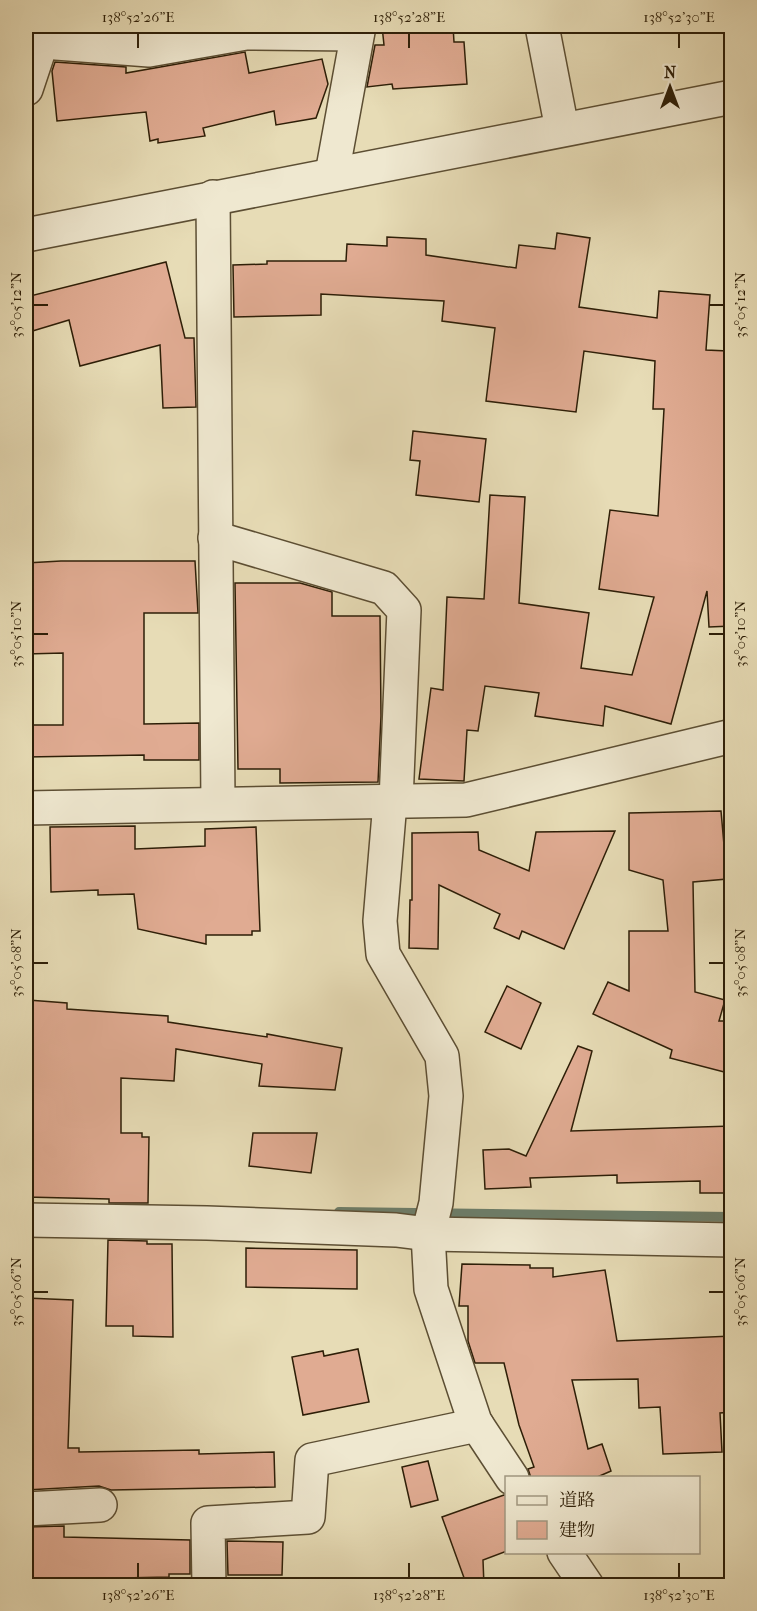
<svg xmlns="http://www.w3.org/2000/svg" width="757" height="1611" viewBox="0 0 757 1611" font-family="'IM FELL French Canon','Noto Serif JP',serif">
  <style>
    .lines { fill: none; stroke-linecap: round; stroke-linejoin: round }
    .stream { stroke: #6d7d69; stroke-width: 10 }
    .building { fill: #e0ab92; stroke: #2d1e07; stroke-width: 1.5 }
    .minor-casing { stroke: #5c4e33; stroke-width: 36 }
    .minor { stroke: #efe8d0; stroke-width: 33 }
    .ticks { fill: none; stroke: #2d1e07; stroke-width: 2 }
    .neatline { fill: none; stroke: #2d1e07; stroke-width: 2 }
    .ticks-label { font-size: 15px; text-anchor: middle; fill: #2d1e07 }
  </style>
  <rect width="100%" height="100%" fill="#e7dcb6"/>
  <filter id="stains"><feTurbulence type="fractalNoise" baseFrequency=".00333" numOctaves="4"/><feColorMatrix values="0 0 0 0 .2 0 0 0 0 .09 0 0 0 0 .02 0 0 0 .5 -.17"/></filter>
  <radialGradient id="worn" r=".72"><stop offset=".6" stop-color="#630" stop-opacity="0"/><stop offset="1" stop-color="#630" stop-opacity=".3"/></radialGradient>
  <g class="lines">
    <!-- stream -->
    <polyline class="stream" points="339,1212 732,1217"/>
  </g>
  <!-- building -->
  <g class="building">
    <polygon points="382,26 453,26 454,42 464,42 467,84 393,89 392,84 367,87 375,45 384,45"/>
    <polygon points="245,52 249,73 322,59 328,84 316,118 276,125 274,111 203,128 205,136 158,143 158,139 150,141 146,112 57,121 52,71 55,62 126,67 126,73"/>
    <polygon points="557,233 590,238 579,307 657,318 659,291 710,295 706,350 728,351 727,368 732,368 732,626 709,627 707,591 671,724 605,706 603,726 535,716 539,693 485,686 478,731 467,730 464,781 419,779 431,688 443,690 447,597 484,599 490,495 525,497 519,603 589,613 581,668 632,675 654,597 599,589 610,510 658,516 664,409 653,409 655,361 584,351 576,412 486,401 495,328 442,321 444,301 321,294 321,315 234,317 233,265 267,264 267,261 346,261 347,244 387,246 387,237 426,239 426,255 516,268 519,245 555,249"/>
    <polygon points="166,262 185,338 194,338 196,407 163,408 160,345 80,366 69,320 26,333 26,297"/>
    <polygon points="413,431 486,439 479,502 416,495 420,461 410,460"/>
    <polygon points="61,561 195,561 198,613 144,613 144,724 199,723 199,760 144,760 144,755 26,757 26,725 63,725 63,653 26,654 26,563"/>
    <polygon points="235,583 300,583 332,592 332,616 380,616 381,716 378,782 280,783 280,769 238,769"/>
    <polygon points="721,811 727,879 693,882 695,992 725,1000 719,1021 732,1021 732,1074 670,1058 672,1050 593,1014 608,982 629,991 629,931 668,931 663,880 629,870 629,813"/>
    <polygon points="135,826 135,849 205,846 205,829 256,827 260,931 252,931 252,935 206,935 206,944 138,929 134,894 98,895 98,890 51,892 50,827"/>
    <polygon points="615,831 564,949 522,931 519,939 494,928 500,914 439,885 438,949 409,948 410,900 412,900 412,833 478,832 479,850 529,871 536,832"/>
    <polygon points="507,986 541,1003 521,1049 485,1032"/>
    <polygon points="28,1000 67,1003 67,1009 168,1016 168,1022 267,1037 267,1034 342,1048 335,1090 259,1086 262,1064 176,1049 174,1081 121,1078 121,1133 142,1133 142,1137 149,1137 148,1203 109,1203 109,1199 26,1197 26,1009 28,1009"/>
    <polygon points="578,1046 592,1051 571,1131 732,1126 732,1193 700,1193 700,1181 617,1183 617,1175 530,1178 531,1187 485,1189 483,1150 509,1149 526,1156"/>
    <polygon points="253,1133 317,1133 311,1173 249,1166"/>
    <polygon points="108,1240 147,1241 147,1244 172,1244 173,1337 133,1336 133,1326 106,1326"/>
    <polygon points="246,1248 357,1250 357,1289 246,1287"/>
    <polygon points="462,1264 530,1265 530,1268 553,1268 553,1277 605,1270 617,1341 732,1336 732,1412 720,1413 722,1452 663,1454 660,1407 639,1408 638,1379 572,1380 588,1449 602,1444 611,1471 595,1478 531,1478 528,1469 534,1467 519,1425 504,1363 475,1363 468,1341 468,1306 459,1306"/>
    <polygon points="26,1298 73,1300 68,1448 79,1448 79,1452 199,1450 199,1454 274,1452 275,1487 111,1490 99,1486 26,1490"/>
    <polygon points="358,1349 369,1402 303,1415 292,1357 323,1351 324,1356"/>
    <polygon points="428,1461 438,1500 411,1507 402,1467"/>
    <polygon points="504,1495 507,1495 507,1551 483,1560 484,1586 467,1586 442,1517"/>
    <polygon points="64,1526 64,1537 190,1540 190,1574 169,1574 169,1577 26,1580 26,1527"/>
    <polygon points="227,1541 283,1542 282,1575 228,1575"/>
  </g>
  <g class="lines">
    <!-- minor casing -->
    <g class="minor-casing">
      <g id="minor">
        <polyline points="542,26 562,129"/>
        <polyline points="26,38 56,43 149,50 246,33 357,34"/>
        <polyline points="26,89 47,26"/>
        <polyline points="332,174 359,26"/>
        <polyline points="213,197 218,804"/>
        <polyline points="26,235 732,97"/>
        <polyline points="215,538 384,588 404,610 396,801"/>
        <polyline points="390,802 380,921 383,954 442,1056 446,1096 436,1203 428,1234 431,1289 475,1422 512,1478"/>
        <polyline points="26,808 466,800 732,736"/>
        <polyline points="26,1220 207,1223 396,1230 428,1234 732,1240"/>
        <polyline points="26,1509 100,1505"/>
        <polyline points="564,1552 587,1586"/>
        <polyline points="209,1586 208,1523 308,1517 312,1460 477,1425"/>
      </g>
    </g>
    <!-- minor -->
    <use href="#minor" class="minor"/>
  </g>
  <!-- ticks -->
  <path class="ticks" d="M138,33v15M409,33v15M679,33v15M33,305h15M709,305h15M33,634h15M709,634h15M33,963h15M709,963h15M33,1292h15M709,1292h15M138,1563v15M409,1563v15M679,1563v15"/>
  <!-- margin -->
  <rect width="757" height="1611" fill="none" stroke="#e7dcb6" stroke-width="66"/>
  <!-- legend -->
  <rect x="505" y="1476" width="195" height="78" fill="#efe8d0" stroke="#a19780" stroke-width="1.5"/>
  <rect x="517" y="1496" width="30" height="9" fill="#efe8d0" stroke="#a19780" stroke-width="1.5"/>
  <text x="559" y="1506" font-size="18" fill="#2d1e07">道路</text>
  <rect x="517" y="1521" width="30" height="18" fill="#e0ab92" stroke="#a19780" stroke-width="1.5"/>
  <text x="559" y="1536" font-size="18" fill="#2d1e07">建物</text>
  <!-- north arrow -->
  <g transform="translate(670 87)" stroke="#efe8d0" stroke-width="4.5" paint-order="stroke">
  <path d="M0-4.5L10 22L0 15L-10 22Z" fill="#2d1e07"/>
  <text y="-9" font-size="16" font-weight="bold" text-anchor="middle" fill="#2d1e07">N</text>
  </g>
  <rect x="33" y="33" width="691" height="1545" class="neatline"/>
  <g class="ticks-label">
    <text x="138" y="22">138°52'26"E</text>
    <text x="409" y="22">138°52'28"E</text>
    <text x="679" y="22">138°52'30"E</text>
    <text transform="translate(16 305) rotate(-90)" y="5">35°05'12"N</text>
    <text transform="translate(740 305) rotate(-90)" y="5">35°05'12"N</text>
    <text transform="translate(16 634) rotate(-90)" y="5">35°05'10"N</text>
    <text transform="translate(740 634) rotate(-90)" y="5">35°05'10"N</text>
    <text transform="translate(16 963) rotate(-90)" y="5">35°05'08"N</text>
    <text transform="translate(740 963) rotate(-90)" y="5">35°05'08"N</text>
    <text transform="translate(16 1292) rotate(-90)" y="5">35°05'06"N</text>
    <text transform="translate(740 1292) rotate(-90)" y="5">35°05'06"N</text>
    <text x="138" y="1600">138°52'26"E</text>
    <text x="409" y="1600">138°52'28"E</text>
    <text x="679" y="1600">138°52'30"E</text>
  </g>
  <rect width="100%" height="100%" filter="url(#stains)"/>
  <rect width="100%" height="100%" fill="url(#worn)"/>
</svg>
